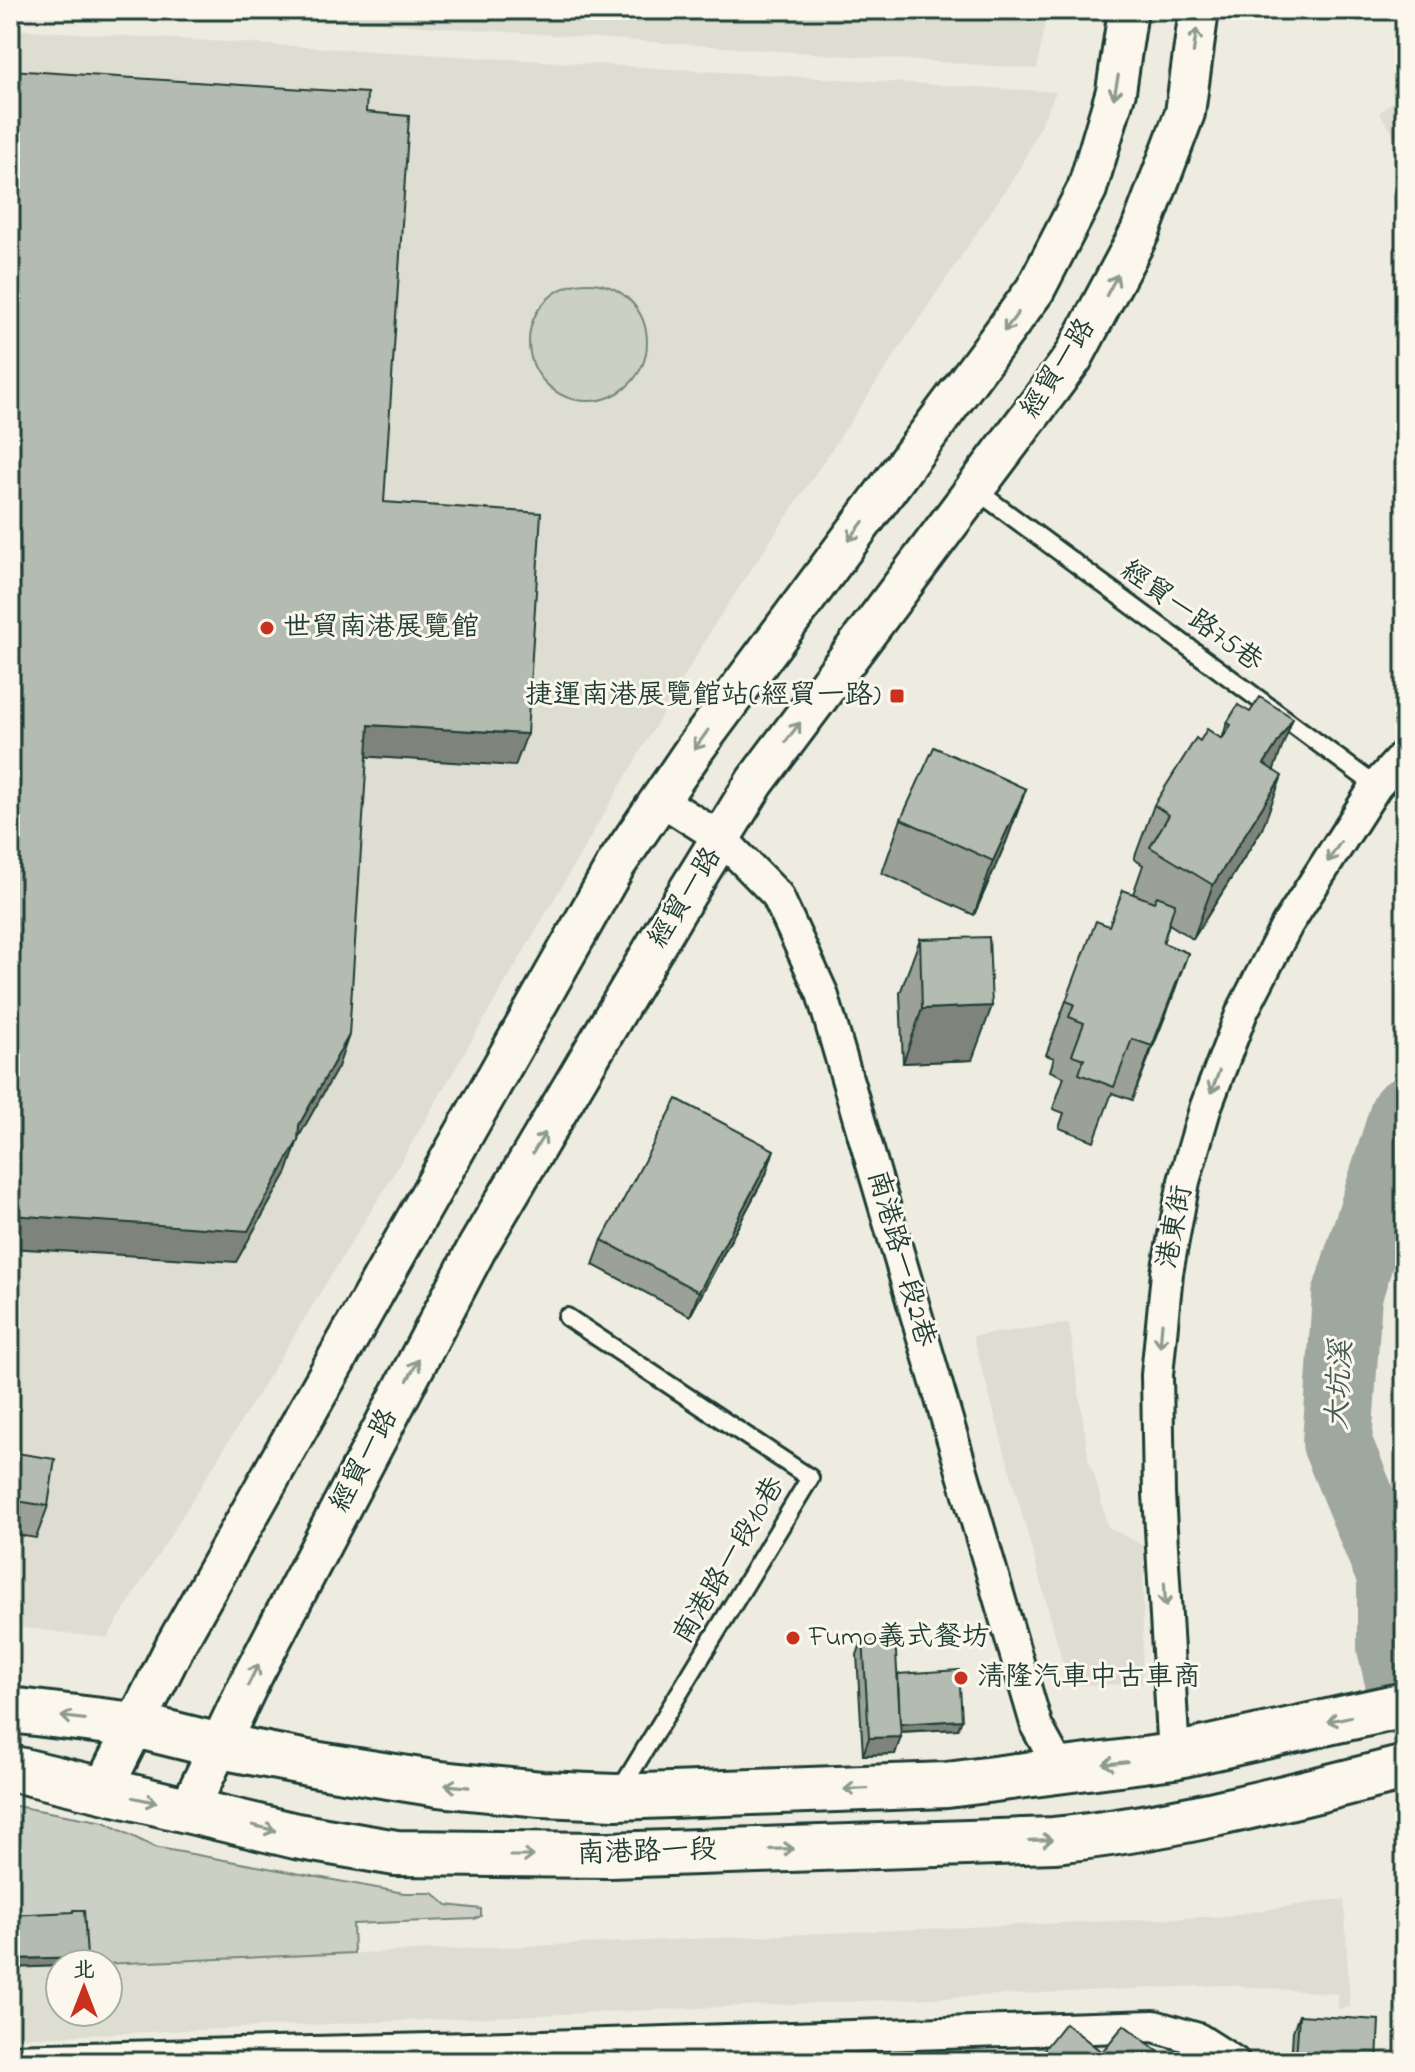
<svg xmlns="http://www.w3.org/2000/svg" width="1415" height="2072" viewBox="0 0 1415 2072" font-family="'Indie Flower','LXGW WenKai TC',sans-serif">
  <style>
    .built { fill: #ddddd2 }
    .green { fill: #cbcfc4; stroke: #75867c; stroke-width: 2 }
    .lines { fill: none; stroke-linecap: round; stroke-linejoin: round }
    .river { stroke: #9fa89f; stroke-width: 70 }
    .service-casing { stroke: #1f3d34; stroke-width: 22 }
    .minor-casing { stroke: #1f3d34; stroke-width: 36 }
    .tertiary-casing { stroke: #1f3d34; stroke-width: 44 }
    .primary-casing { stroke: #1f3d34; stroke-width: 50 }
    .service { stroke: #fbf7ec; stroke-width: 16 }
    .minor { stroke: #fbf7ec; stroke-width: 30 }
    .tertiary { stroke: #fbf7ec; stroke-width: 38 }
    .primary { stroke: #fbf7ec; stroke-width: 44 }
    .wall { fill: #9ba197; stroke: #1f3d34; stroke-width: 2 }
    .shaded-wall { fill: #7e837b; stroke: #1f3d34; stroke-width: 2 }
    .building { fill: #b4bbb0; stroke: #1f3d34; stroke-width: 2 }
    .oneway { stroke: #8d9a90 }
    .poi-dot { fill: #c8321e; stroke: #fbf7ec; stroke-width: 3 }
    .labels { text-anchor: middle; dominant-baseline: central; stroke-width: 6; stroke-linejoin: round; paint-order: stroke }
    .street-label { font-size: 28px; fill: #1f3d34; stroke: #fbf7ec }
    .poi-label { font-size: 28px; fill: #1f3d34; stroke: #fbf7ec; text-anchor: start }
    .water-label { font-size: 30px; font-style: italic; fill: #455d54; stroke: #fbf7ec }
  </style>
  <rect width="100%" height="100%" fill="#eeece1"/>
  <filter id="ink" filterUnits="userSpaceOnUse"><feTurbulence type="fractalNoise" baseFrequency=".0125" numOctaves="2"/><feDisplacementMap in="SourceGraphic" scale="16" xChannelSelector="R" yChannelSelector="G"/><feConvolveMatrix kernelMatrix="1 2 1 2 8 2 1 2 1" color-interpolation-filters="sRGB"/></filter>
  <g filter="url(#ink)">
    <!-- built -->
    <g class="built">
      <polygon points="196,10 1047,10 1037,69"/>
      <polygon points="10,29 1056,92 1021,167 716,622 392,1177 107,1638 10,1626"/>
      <polygon points="1405,91 1405,151 1379,113"/>
      <polygon points="1069,1323 1089,1462 1095,1477 1108,1527 1144,1546 1142,1684 1069,1685 973,1336"/>
      <polygon points="1329,1900 1344,1900 1350,2007 1338,2009 1338,1994 1227,1985 10,2038 10,1968 60,1966 60,2012 108,2012 108,1964 1226,1916"/>
      <polygon points="1117,2044 1141,2062 882,2062"/>
    </g>
    <!-- green -->
    <g class="green">
      <circle cx="588" cy="342" r="59"/>
      <polygon points="10,1805 104,1822 154,1847 404,1893 433,1893 447,1905 481,1909 481,1916 475,1919 353,1924 354,1953 10,1968"/>
    </g>
    <g class="lines">
      <!-- river -->
      <polyline class="river" points="1405,1112 1347,1296 1337,1443 1392,1577 1392,1647 1405,1703"/>
      <!-- service casing -->
      <g class="service-casing">
        <g id="service">
          <polyline points="976,490 1376,786"/>
          <polyline points="567,1317 810,1478 619,1792"/>
        </g>
      </g>
      <!-- minor casing -->
      <g class="minor-casing">
        <g id="minor">
          <polyline points="661,800 722,839 777,895 822,993 1037,1727 1060,1769"/>
          <polyline points="1174,1756 1159,1494 1157,1375 1167,1273 1184,1181 1206,1106 1242,1012 1287,925 1376,786 1405,754"/>
          <polyline points="10,2060 544,2046 1154,2026 1198,2039 1234,2062"/>
        </g>
      </g>
      <!-- tertiary casing -->
      <g class="tertiary-casing">
        <g id="tertiary">
          <polyline points="102,1791 176,1644 617,863 696,747 1035,290 1087,189 1116,91 1128,10"/>
          <polyline points="189,1809 251,1679 477,1248 677,909 755,782 1073,358 1140,232 1185,113 1199,10"/>
        </g>
      </g>
      <!-- primary casing -->
      <g class="primary-casing">
        <g id="primary">
          <polyline points="10,1710 135,1725 220,1746 313,1764 439,1784 541,1794 616,1797 947,1785 1174,1756 1405,1705"/>
          <path d="M10,1768l286,68 100,17 213,2 445,-15c120,-12 235,-43 351,-72"/>
        </g>
      </g>
      <!-- service -->
      <use href="#service" class="service"/>
      <!-- minor -->
      <use href="#minor" class="minor"/>
      <!-- tertiary -->
      <use href="#tertiary" class="tertiary"/>
      <!-- primary -->
      <use href="#primary" class="primary"/>
    </g>
    <!-- wall -->
    <g class="wall">
      <polygon points="1238,705 1274,771 1262,829 1193,939 1169,924 1163,943 1188,953 1132,1100 1112,1093 1094,1141 1059,1128 1064,1113 1053,1109 1064,1077 1050,1071 1054,1058 1046,1055 1066,1001 1109,926 1133,894 1143,865 1134,859 1154,805 1222,739 1227,723"/>
      <polygon points="1026,789 1006,842 974,915 882,873 901,819"/>
      <polygon points="920,939 972,1060 903,1063 900,993"/>
      <polygon points="766,1174 690,1316 593,1265 602,1240"/>
      <polygon points="10,1452 48,1506 36,1538 10,1534"/>
      <polygon points="863,1638 898,1674 958,1729 901,1732 895,1754 863,1755 857,1655"/>
      <polygon points="1299,2015 1377,2062 1291,2062 1293,2031"/>
    </g>
    <!-- shaded-wall -->
    <g class="shaded-wall">
      <polygon points="1293,718 1273,772 1264,764"/>
      <polygon points="369,725 527,734 515,766 358,756"/>
      <polygon points="1282,776 1262,829 1193,939 1213,885"/>
      <polygon points="1026,789 1006,842 974,915 993,861"/>
      <polygon points="1188,953 1169,1007 1132,1100 1152,1046"/>
      <polygon points="992,1006 972,1060 903,1063 922,1009"/>
      <polygon points="349,1035 338,1067 288,1156 299,1125"/>
      <polygon points="298,1140 287,1172 236,1262 10,1248 10,1215"/>
      <polygon points="774,1150 766,1174 690,1316 699,1292"/>
      <polygon points="962,1720 958,1729 894,1732 897,1724"/>
      <polygon points="901,1737 895,1754 863,1755 869,1738"/>
      <polygon points="87,1957 84,1964 60,1964 60,1966 10,1968 10,1959"/>
      <polygon points="1296,2058 1312,2059 1311,2062 1295,2062"/>
    </g>
    <!-- building -->
    <g class="building">
      <polygon points="10,70 367,93 366,112 409,116 384,502 541,513 527,734 369,725 349,1035 299,1125 298,1140 248,1231 10,1215"/>
      <polygon points="1260,697 1293,718 1264,764 1282,776 1213,885 1150,847 1169,815 1154,805 1196,738 1200,741 1207,729 1222,739 1231,725 1227,723 1238,705 1250,712"/>
      <polygon points="934,747 1026,789 993,861 901,819"/>
      <polygon points="1123,890 1154,902 1157,896 1175,903 1163,943 1188,953 1152,1046 1132,1039 1114,1087 1079,1074 1084,1059 1072,1055 1084,1023 1069,1017 1074,1004 1066,1001 1096,921 1109,926"/>
      <polygon points="989,937 992,1006 922,1009 920,939"/>
      <polygon points="677,1099 774,1150 699,1292 602,1240"/>
      <polygon points="10,1452 55,1459 48,1506 10,1500"/>
      <polygon points="895,1636 901,1737 869,1738 863,1638"/>
      <polygon points="959,1670 962,1720 900,1724 898,1674"/>
      <polygon points="73,1910 84,1910 87,1957 10,1959 10,1915 73,1912"/>
      <polygon points="1299,2015 1379,2020 1377,2062 1312,2062 1312,2059 1296,2058"/>
      <polygon points="1065,2023 1102,2052 1124,2025 1172,2062 1034,2062"/>
    </g>
    <!-- one-way arrows -->
    <defs><path id="oneway-shaft" d="M-6 0H5M1.5-3L5.5 0L1.5 3" fill="none" stroke-width="1.6" stroke-linecap="round" stroke-linejoin="round" transform="scale(2)"/></defs>
    <g class="oneway">
      <use href="#oneway-shaft" transform="translate(1195 41) rotate(-82)"/>
      <use href="#oneway-shaft" transform="translate(1116 87) rotate(101)"/>
      <use href="#oneway-shaft" transform="translate(1112 285) rotate(-62)"/>
      <use href="#oneway-shaft" transform="translate(1011 322) rotate(127)"/>
      <use href="#oneway-shaft" transform="translate(856 531) rotate(127)"/>
      <use href="#oneway-shaft" transform="translate(793 732) rotate(-53)"/>
      <use href="#oneway-shaft" transform="translate(701 740) rotate(126)"/>
      <use href="#oneway-shaft" transform="translate(1334 852) rotate(123)"/>
      <use href="#oneway-shaft" transform="translate(1215 1082) rotate(111)"/>
      <use href="#oneway-shaft" transform="translate(539 1143) rotate(-59)"/>
      <use href="#oneway-shaft" transform="translate(1161 1335) rotate(95)"/>
      <use href="#oneway-shaft" transform="translate(413 1370) rotate(-62)"/>
      <use href="#oneway-shaft" transform="translate(1165 1595) rotate(87)"/>
      <use href="#oneway-shaft" transform="translate(253 1675) rotate(-64)"/>
      <use href="#oneway-shaft" transform="translate(73 1718) rotate(-173)"/>
      <use href="#oneway-shaft" transform="translate(1339 1719) rotate(168)"/>
      <use href="#oneway-shaft" transform="translate(1115 1763) rotate(174)"/>
      <use href="#oneway-shaft" transform="translate(457 1786) rotate(-175)"/>
      <use href="#oneway-shaft" transform="translate(856 1789) rotate(178)"/>
      <use href="#oneway-shaft" transform="translate(145 1800) rotate(12)"/>
      <use href="#oneway-shaft" transform="translate(264 1828) rotate(14)"/>
      <use href="#oneway-shaft" transform="translate(1041 1840) rotate(-2)"/>
      <use href="#oneway-shaft" transform="translate(782 1849) rotate(-2)"/>
      <use href="#oneway-shaft" transform="translate(522 1856)"/>
    </g>
  </g>
  <!-- markers -->
  <g class="poi-dot">
    <circle cx="267" cy="628" r="8"/>
    <rect x="889" y="688" width="16" height="16" rx="4"/>
    <circle cx="793" cy="1638" r="8"/>
    <circle cx="961" cy="1678" r="8"/>
  </g>
  <g class="labels">
    <!-- street labels -->
    <g class="street-label">
      <text transform="translate(1059 369) rotate(-57)">經貿一路</text>
      <text transform="translate(1191 617) rotate(36)">經貿一路75巷</text>
      <text transform="translate(686 898) rotate(-58)">經貿一路</text>
      <text transform="translate(1176 1227) rotate(-79)">港東街</text>
      <text transform="translate(900 1259) rotate(74)">南港路一段2巷</text>
      <text transform="translate(365 1461) rotate(-62)">經貿一路</text>
      <text transform="translate(730 1561) rotate(-59)">南港路一段10巷</text>
      <text transform="translate(647 1853) rotate(-2)">南港路一段</text>
    </g>
    <!-- poi labels -->
    <g class="poi-label">
      <text x="283" y="628">世貿南港展覽館</text>
      <text x="881" y="696" text-anchor="end">捷運南港展覽館站(經貿一路)</text>
      <text x="809" y="1638">Fumo義式餐坊</text>
      <text x="977" y="1678">清隆汽車中古車商</text>
    </g>
    <!-- water labels -->
    <g class="water-label">
      <text transform="translate(1341 1385) rotate(-87)">大坑溪</text>
    </g>
  </g>
  <!-- margin -->
  <rect width="1415" height="2072" fill="none" stroke="#fbf7ec" stroke-width="40"/>
  <rect x="20" y="20" width="1375" height="2032" fill="none" stroke="#1f3d34" stroke-width="3" filter="url(#ink)"/>
  <!-- north arrow -->
  <g transform="translate(84 1988)"><circle r="38" fill="#fbf7ec" stroke="#a3ada2" stroke-width="2"/>
  <path d="M0-6L14 30L0 20L-14 30Z" fill="#c8321e"/>
  <text y="-12" font-size="22" font-weight="bold" text-anchor="middle" fill="#1f3d34">北</text>
  </g>
</svg>
